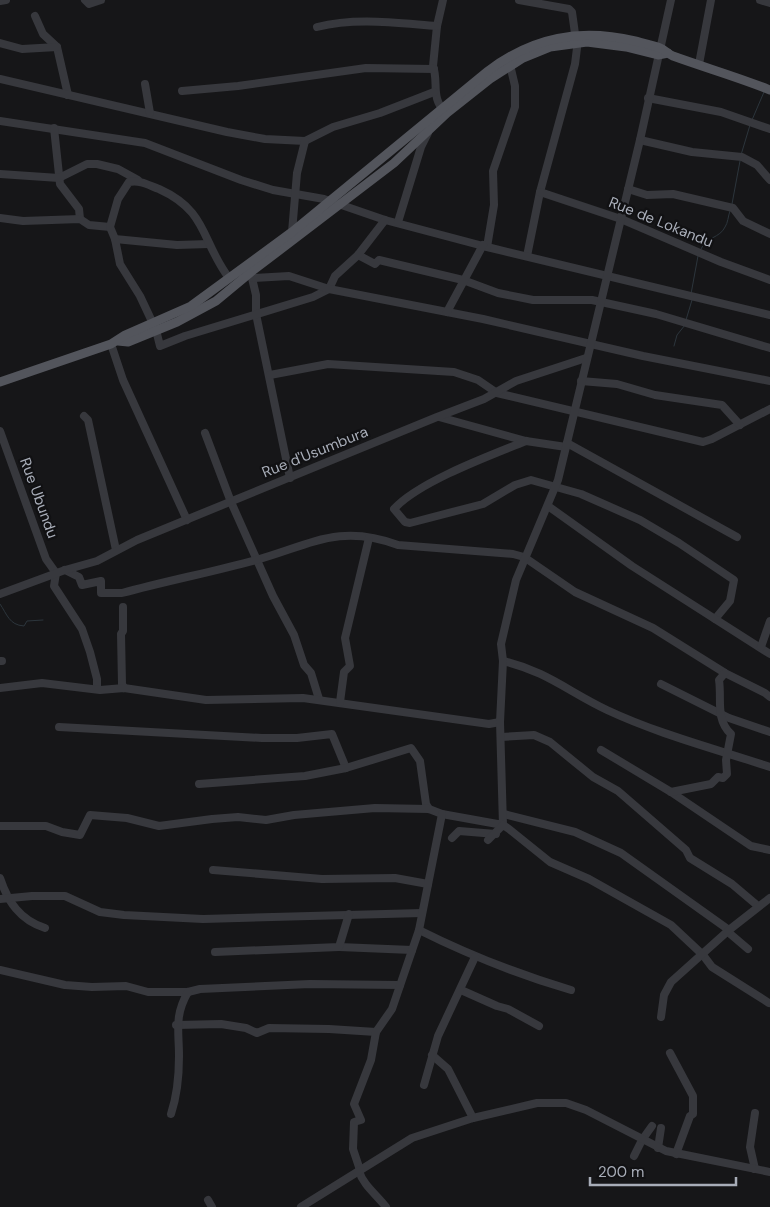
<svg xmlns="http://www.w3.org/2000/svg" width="770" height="1207" viewBox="0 0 770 1207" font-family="'DM Sans',sans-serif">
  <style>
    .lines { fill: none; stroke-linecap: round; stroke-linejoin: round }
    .stream { stroke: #2c353c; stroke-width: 1 }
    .minor { stroke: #37383d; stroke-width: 8 }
    .major { stroke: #53555c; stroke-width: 9 }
    .labels { text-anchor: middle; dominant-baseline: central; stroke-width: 4.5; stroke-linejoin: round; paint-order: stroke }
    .street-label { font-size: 15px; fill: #a8adb8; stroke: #111113 }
  </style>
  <rect width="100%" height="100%" fill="#161618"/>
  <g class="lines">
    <!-- stream -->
    <g class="stream">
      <polyline points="752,120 764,92"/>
      <polyline points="741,155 750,125"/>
      <polyline points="732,204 740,161"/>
      <path d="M701,249c5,-12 19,-11 24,-22 3,-4 3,-11 5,-16"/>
      <polyline points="691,294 698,256"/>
      <polyline points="686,320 692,300"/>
      <polyline points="674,346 677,335 685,325"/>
      <path d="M0,604c7,10 9,21 24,22l3,-5 16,-1"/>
    </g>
    <!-- minor -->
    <g class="minor">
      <polyline points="85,0 89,4 101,0"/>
      <path d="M443,0l-6,26 -4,40c6,17 -3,32 13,47"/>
      <polyline points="519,0 569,9 572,12 577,48 575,64 540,192 527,256"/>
      <polyline points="760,0 770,3"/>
      <polyline points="0,1 6,0"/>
      <polyline points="35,16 43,34 57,47 68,95"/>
      <path d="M317,27c39,-10 80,-4 120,-1"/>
      <polyline points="0,43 22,49 57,47"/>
      <polyline points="699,64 711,0"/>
      <polyline points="0,79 227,132 265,139 305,141 333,127 380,113 434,92"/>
      <polyline points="145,84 150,113"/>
      <polyline points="182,91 238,86 366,68 434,69"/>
      <polyline points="648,98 721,112 770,129"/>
      <polyline points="0,121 145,143 241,180 273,190 324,199 385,220 487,247 770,315"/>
      <polyline points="54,128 60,184 79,209 80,219"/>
      <polyline points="640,140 692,152 742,157 757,165 770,180"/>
      <polyline points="0,174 59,178 87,164 97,164 118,169 138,180"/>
      <polyline points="628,189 647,195 673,194 733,208 743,221 770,234"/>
      <polyline points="540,192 621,219 721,262 770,280"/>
      <polyline points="0,218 23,221 80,219 89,225 110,227"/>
      <polyline points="398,222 421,147 428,133"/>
      <polyline points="292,232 297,173 305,141"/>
      <polyline points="115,239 177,245 209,244"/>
      <polyline points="487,247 494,205 493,171 515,107 515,86 510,65"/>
      <polyline points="358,255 375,264 379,260 463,280 498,293 533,300 592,300 656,314 770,348"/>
      <polyline points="251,274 256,295 256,314 290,478"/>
      <path d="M229,278c-28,-37 -21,-67 -70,-89 -11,-4 -18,-9 -30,-7l-11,17 -8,28 5,12 5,25 20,32 16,34 4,16 25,-10 128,-39 16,-8 6,-13 23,-21 27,-35"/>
      <polyline points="253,278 289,276 329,289 483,319 643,356 770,381"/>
      <polyline points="447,312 483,245"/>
      <polyline points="111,344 123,380 187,520"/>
      <polyline points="270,375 328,364 454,372 478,380 497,393 703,442 712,439 770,409"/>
      <polyline points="581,381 617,384 655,395 722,405 740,425"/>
      <polyline points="84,416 88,420 116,550"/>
      <polyline points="439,417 526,441 566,447"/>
      <polyline points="0,431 46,559 56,573"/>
      <polyline points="205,433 231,502 273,596 294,635 304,665 311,673 319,699"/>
      <path d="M526,441c-35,14 -108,41 -132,68l11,13 5,1 73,-19 32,-19 16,-5 50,14 59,26 39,23 55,37 -4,21 -15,18"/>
      <polyline points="567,443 737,537"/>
      <polyline points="548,506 632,566 770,654"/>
      <path d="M65,570l14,7 3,8 19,-4v12h21c44,-12 90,-21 134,-33 54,-15 83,-37 142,-15l115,9 11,3 51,35 78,36 72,45 40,20 5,4"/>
      <polyline points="56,573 54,586 82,629 90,652 97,679 97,688"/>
      <polyline points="0,594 65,570 97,561 137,540 437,417 484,399 516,381 586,358"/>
      <polyline points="123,607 123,631 121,634 122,684 124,688"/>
      <polyline points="761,647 770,621"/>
      <polyline points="0,661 2,661"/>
      <path d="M503,661c43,10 66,31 104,49 51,24 109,39 163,57"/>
      <polyline points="661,684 729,718 770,732"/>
      <polyline points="0,688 42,683 100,690 124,688 206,700 303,698 489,724 500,722"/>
      <polyline points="340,702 344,672 350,666 345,638 369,538"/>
      <polyline points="59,727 262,738 297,738 332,734 346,768"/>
      <polyline points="501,737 534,735 550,742 593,777 618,791 686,850 690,858 732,884 758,906"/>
      <polyline points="601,750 671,792 751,846 770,850"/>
      <polyline points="199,784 305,776 346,768 411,748 420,761 426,804 429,809"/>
      <path d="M671,792l40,-8 7,-7 5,1 4,-4 -1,-14 5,-26c-16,-15 -9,-35 -12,-54l6,-7"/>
      <polyline points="504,814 575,832 621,853 729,930"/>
      <polyline points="0,826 46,826 62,832 80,835 90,815 127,818 159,826 212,819 238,817 266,820 294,815 375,808 429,809 442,814 503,825 500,722 503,661 501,644 516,580 558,480 640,140 671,0"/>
      <polyline points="452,838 459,831 496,834"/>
      <polyline points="488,840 503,825 509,829 550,862 589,879 671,925 703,955 712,967 769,1003"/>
      <polyline points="213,870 322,879 395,878 428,884"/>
      <path d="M0,878c8,24 20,42 45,50"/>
      <polyline points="0,899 32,896 65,896 100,912 124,915 203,919 422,913"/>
      <path d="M419,930c50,25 98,44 152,60"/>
      <polyline points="728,932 748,949"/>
      <polyline points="339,947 412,950"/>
      <polyline points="215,952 339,947 349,914"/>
      <polyline points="0,970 65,985 92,987 126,986 148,992 188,992 200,989 310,984 400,985"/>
      <polyline points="461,990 497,1006 508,1009 539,1026"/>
      <polyline points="661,1017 664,995 671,982 729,930 770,898"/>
      <polyline points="176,1025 221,1024 246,1028 257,1033 269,1028 329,1029 376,1032"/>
      <polyline points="670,1053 693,1096 693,1114 690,1116 676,1154"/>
      <polyline points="432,1055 448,1069 473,1118"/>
      <polyline points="424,1085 438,1036 475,957"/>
      <path d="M171,1114c6,-18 8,-39 8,-58 0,-25 -5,-40 9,-64"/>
      <polyline points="658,1148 661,1128"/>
      <polyline points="634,1156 642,1140 652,1126"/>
      <polyline points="755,1169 750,1147 755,1113"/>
      <polyline points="360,1170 353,1149 354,1122 361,1120 354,1104 371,1060 376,1032 392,1009 419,930 442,814"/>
      <path d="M359,1171c4,14 18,24 27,36"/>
      <polyline points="208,1200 212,1207"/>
      <polyline points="301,1207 412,1138 473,1118 537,1103 566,1103 586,1110 666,1151 770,1172"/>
    </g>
    <!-- major -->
    <g class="major">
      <polyline points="118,341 128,342 177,322 216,301 251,272 394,163 447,113 490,79 523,58 550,47 587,42 626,47 658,55 668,53"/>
      <path d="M0,382l111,-38 14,-9 66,-29 101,-74 196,-161c45,-34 92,-43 147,-30 8,2 18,4 25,7 5,2 8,6 13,8 33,12 65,21 97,34"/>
    </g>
  </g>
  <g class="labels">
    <!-- street labels -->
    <g class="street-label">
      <text transform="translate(661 222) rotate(22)">Rue de Lokandu</text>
      <text transform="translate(315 452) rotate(-22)">Rue d'Usumbura</text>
      <text transform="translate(39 498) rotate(70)">Rue Ubundu</text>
    </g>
  </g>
  <!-- scale -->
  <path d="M590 1177v8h146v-8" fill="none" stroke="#a8adb8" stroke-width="2.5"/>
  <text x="598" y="1177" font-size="15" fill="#a8adb8" stroke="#111113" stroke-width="4" paint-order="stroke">200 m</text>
</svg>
